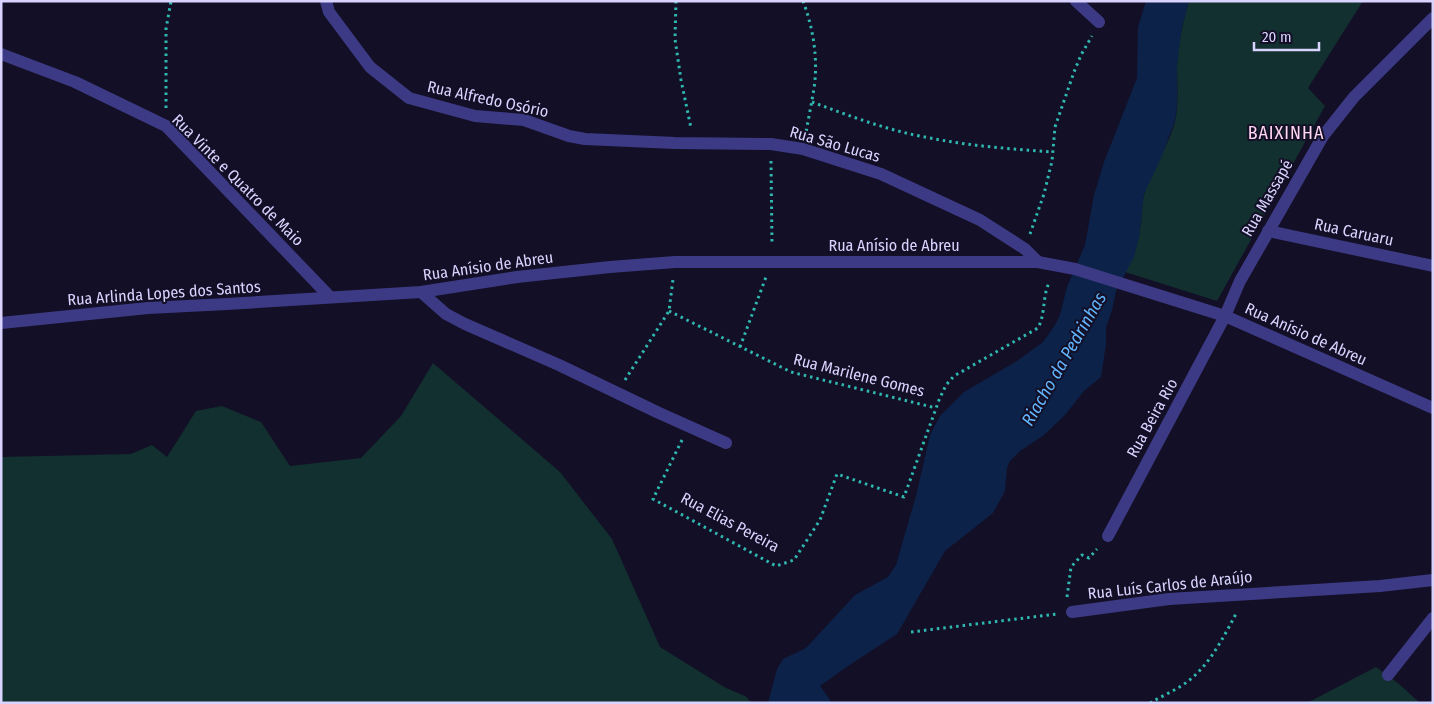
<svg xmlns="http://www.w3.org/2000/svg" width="1434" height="704" viewBox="0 0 1434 704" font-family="'Fira Sans Condensed',sans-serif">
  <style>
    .green { fill: #12302f }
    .water { fill: #0c2248 }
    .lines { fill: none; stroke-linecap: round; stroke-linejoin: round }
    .path { stroke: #2fb8b0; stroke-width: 3; stroke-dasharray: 2.5 4; stroke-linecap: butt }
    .minor { stroke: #3d3a85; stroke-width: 12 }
    .labels { text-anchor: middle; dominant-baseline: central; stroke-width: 4; stroke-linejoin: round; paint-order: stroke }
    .street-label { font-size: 16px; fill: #d9d4ff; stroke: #130f26 }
    .neighbourhood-label { font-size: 18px; letter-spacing: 1px; fill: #ffd6f0; stroke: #130f26 }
    .water-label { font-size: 18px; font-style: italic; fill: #62b6ff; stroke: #130f26 }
  </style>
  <rect width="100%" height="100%" fill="#130f26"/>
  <!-- green -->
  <g class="green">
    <path d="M1189,1h174l-55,87 17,18 -108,195 -92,-29c9,-16 14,-32 16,-50 1,-9 0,-18 3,-27 7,-25 24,-47 31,-73 4,-19 2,-38 2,-57 1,-22 6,-43 12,-64z"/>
    <polygon points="433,363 560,472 612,539 660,647 726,688 745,696 752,703 1,703 1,457 131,454 152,445 167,457 196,411 222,406 261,422 290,466 361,458 401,416"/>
    <polygon points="1376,667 1399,684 1420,703 1307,703"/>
  </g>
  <!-- water -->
  <polygon class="water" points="1146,1 1189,1 1182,27 1177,64 1177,106 1175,121 1161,158 1144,194 1139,238 1134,257 1116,291 1112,310 1106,327 1106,344 1101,377 1084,391 1065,415 1044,435 1020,451 1010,461 1007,468 1005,491 993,513 945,551 897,634 845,668 820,686 832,703 768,703 777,669 783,659 806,648 855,595 888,577 896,565 916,496 930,435 940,416 964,392 1017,361 1043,342 1055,325 1060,315 1067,287 1085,245 1094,195 1104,162 1137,78 1138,27"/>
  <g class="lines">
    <!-- path -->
    <g class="path">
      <polyline points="676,1 675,39 681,80 691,128"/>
      <path d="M803,1c11,29 16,63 10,93 -2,13 -5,26 -7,39"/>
      <path d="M812,102c38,14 77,29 118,36 40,8 81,11 122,14"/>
      <polyline points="166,108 166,29 171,1"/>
      <polyline points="771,161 772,245"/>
      <polyline points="1030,234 1044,194 1052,161 1055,127 1074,72 1081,55 1092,36"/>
      <polyline points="669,311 791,372 936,408"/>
      <polyline points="740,347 766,277"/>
      <polyline points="625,380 669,311 673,279"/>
      <path d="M682,440l-29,59 123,67 18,-6 26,-40 17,-46 67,23 35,-97 7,-15 8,-9 84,-48c8,-15 4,-33 12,-47"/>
      <polyline points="1067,597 1071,567 1082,555 1089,558 1097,549"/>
      <polyline points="911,632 1057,614"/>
      <path d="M1150,703c12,-7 26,-13 37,-21 23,-17 37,-46 50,-70"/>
    </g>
    <!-- minor -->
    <g class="minor">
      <polyline points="326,1 329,12 370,67 409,98 475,116 524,120 569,136 585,139 675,143 771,144 803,149 881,174 980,220 1025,249 1038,262"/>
      <polyline points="1076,1 1099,22"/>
      <polyline points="1,54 75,82 166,126 330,297"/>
      <polyline points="1268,231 1433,266"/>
      <polyline points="421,292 446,314 465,324 559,365 659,413 726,443"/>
      <polyline points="1,323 148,308 227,304 421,292 517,277 610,267 675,262 1038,262 1075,269 1225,316 1433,408"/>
      <polyline points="1108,536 1225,316 1240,281 1323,136 1354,97 1433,18"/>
      <polyline points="1072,612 1169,599 1380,586 1433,580"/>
      <polyline points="1388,675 1433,618"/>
    </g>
  </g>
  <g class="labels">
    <!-- street labels -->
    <g class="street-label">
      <text transform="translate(488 99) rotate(12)">Rua Alfredo Osório</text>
      <text transform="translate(835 144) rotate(16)">Rua São Lucas</text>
      <text transform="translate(238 180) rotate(45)">Rua Vinte e Quatro de Maio</text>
      <text transform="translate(1267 198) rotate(-60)">Rua Massapé</text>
      <text transform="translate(1354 232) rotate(12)">Rua Caruaru</text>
      <text x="894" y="245">Rua Anísio de Abreu</text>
      <text transform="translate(488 266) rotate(-8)">Rua Anísio de Abreu</text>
      <text transform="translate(164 293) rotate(-4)">Rua Arlinda Lopes dos Santos</text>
      <text transform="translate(1306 334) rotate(24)">Rua Anísio de Abreu</text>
      <text transform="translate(859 375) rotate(14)">Rua Marilene Gomes</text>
      <text transform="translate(1152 418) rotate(-61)">Rua Beira Rio</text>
      <text transform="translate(730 522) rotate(28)">Rua Elias Pereira</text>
      <text transform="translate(1170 585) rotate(-6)">Rua Luís Carlos de Araújo</text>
    </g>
    <!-- neighbourhood labels -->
    <g class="neighbourhood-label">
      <text x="1286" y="133">BAIXINHA</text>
    </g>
    <!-- water labels -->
    <g class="water-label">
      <text transform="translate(1064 359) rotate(-60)">Riacho da Pedrinhas</text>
    </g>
  </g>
  <!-- border -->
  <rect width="1434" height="704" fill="none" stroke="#d9d4ff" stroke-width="5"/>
  <!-- scale -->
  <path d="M1254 42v8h65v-8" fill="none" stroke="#d9d4ff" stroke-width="2.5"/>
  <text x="1262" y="42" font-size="15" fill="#d9d4ff" stroke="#130f26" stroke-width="4" paint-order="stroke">20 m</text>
</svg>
